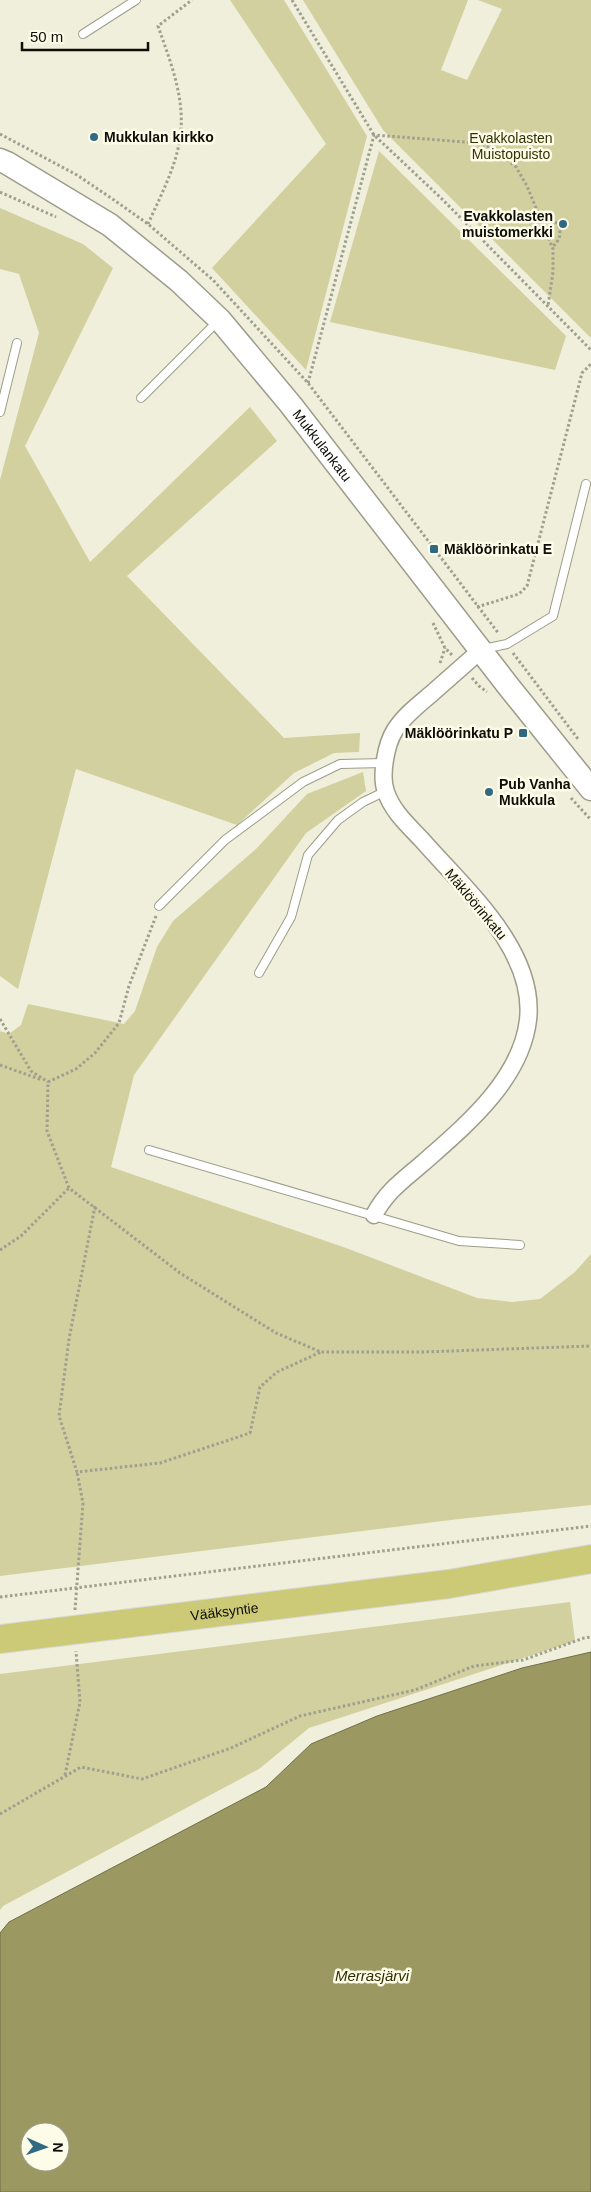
<svg xmlns="http://www.w3.org/2000/svg" width="591" height="2192" viewBox="0 0 591 2192" font-family="Helvetica,sans-serif">
  <style>
    .green { fill: #d1d09e }
    .water { fill: #9b9961; stroke: #716f46; fill-rule: evenodd }
    .lines { fill: none; stroke-linecap: round; stroke-linejoin: round }
    .lane-casing { stroke: #9d9d8a; stroke-width: 10 }
    .street-casing { stroke: #9d9d8a; stroke-width: 19 }
    .secondary-casing { stroke: #9d9d8a; stroke-width: 25 }
    .highway-casing { stroke: #d8d8d7; stroke-width: 30 }
    .path { stroke: #9f9f90; stroke-width: 3; stroke-dasharray: 2.5 2.5; stroke-linecap: butt }
    .lane { stroke: #fff; stroke-width: 8 }
    .street { stroke: #fff; stroke-width: 16 }
    .secondary { stroke: #fff; stroke-width: 22 }
    .highway { stroke: #ccca76; stroke-width: 28 }
    .poi-dot { fill: #316983; stroke: #fcfce8; stroke-width: 2 }
    .labels { text-anchor: middle; dominant-baseline: central; stroke-width: 5; stroke-linejoin: round; paint-order: stroke }
    .poi-label { font-size: 14px; font-weight: bold; fill: #0e0d07; stroke: #fcfce8; text-anchor: start }
    .park-label { font-size: 14px; fill: #333102; stroke: #fcfce8 }
    .street-label { font-size: 14px; fill: #0e0d07; stroke: #fcfce8 }
    .water-label { font-size: 15px; font-style: italic; fill: #2f2d00; stroke: #fcfce8 }
  </style>
  <rect width="100%" height="100%" fill="#efefdb"/>
  <!-- green -->
  <g class="green">
    <polygon points="230,0 284,0 367,136 306,370 212,268 326,144"/>
    <polygon points="303,0 468,0 441,70 467,80 502,9 478,0 591,0 591,338 383,130"/>
    <polygon points="379,151 566,336 555,370 330,322"/>
    <polygon points="0,208 83,244 113,268 25,446 90,562 250,407 277,441 127,576 284,738 360,733 359,752 334,753 294,773 237,825 76,769 18,989 0,976 0,480 39,333 19,274 0,269"/>
    <polygon points="363,772 366,791 306,833 134,1075 111,1167 346,1248 477,1298 512,1302 540,1299 575,1272 591,1254 591,1505 459,1519 0,1576 0,1031 9,1034 21,1025 28,1004 124,1024 135,1011 157,947 173,921 256,849 307,794"/>
    <polygon points="570,1602 575,1641 309,1728 259,1769 3,1906 0,1910 0,1674"/>
  </g>
  <!-- water -->
  <path class="water" d="M591,1652v540h-591v-259l9,-11 257,-135 45,-43 66,-28 145,-48zM30,2132h30v30h-30z"/>
  <g class="lines">
    <!-- lane casing -->
    <g class="lane-casing">
      <g id="lane">
        <polyline points="83,34 136,0"/>
        <polyline points="141,398 218,321"/>
        <polyline points="0,412 17,343"/>
        <polyline points="483,649 507,644 553,616 586,484"/>
        <polyline points="159,906 225,840 303,782 340,764 384,763"/>
        <polyline points="259,973 291,917 308,855 338,820 363,802 386,791"/>
        <polyline points="149,1150 459,1241 520,1245"/>
      </g>
    </g>
    <!-- street casing -->
    <g class="street-casing">
      <path id="street" d="M374,1215c13,-24 28,-34 49,-52 42,-37 98,-83 105,-143 8,-70 -64,-132 -106,-180 -13,-14 -30,-29 -36,-48 -6,-16 0,-48 9,-62 9,-14 23,-25 35,-35 17,-15 34,-30 51,-45"/>
    </g>
    <!-- secondary casing -->
    <g class="secondary-casing">
      <g id="secondary">
        <path id="s1" d="M0,160l7,3 103,62 69,56 41,39 71,85 218,282 82,102"/>
      </g>
    </g>
    <!-- highway casing -->
    <g class="highway-casing">
      <g id="highway">
        <path id="s2" d="M0,1639l449,-55 142,-25"/>
      </g>
    </g>
    <!-- path -->
    <g class="path">
      <polyline points="292,0 374,135 442,199 591,350"/>
      <polyline points="0,134 77,175 114,200 148,224 213,280 308,383 499,634"/>
      <polyline points="0,192 56,217"/>
      <path d="M541,222l11,-2 6,4c4,10 2,16 -6,23"/>
      <path d="M148,224c12,-27 28,-57 32,-86 6,-39 -10,-77 -22,-112l34,-26"/>
      <polyline points="308,383 374,135 465,142 492,147 516,167 527,186 553,249 553,272 548,306"/>
      <polyline points="477,607 519,594 527,586 582,373 591,364"/>
      <polyline points="433,623 445,648 453,656"/>
      <polyline points="513,653 578,739"/>
      <polyline points="440,663 445,648"/>
      <polyline points="472,678 479,686 487,692"/>
      <polyline points="571,798 591,820"/>
      <polyline points="156,916 129,986 119,1023 95,1053 76,1069 48,1082 47,1131 69,1188 180,1273 276,1333 321,1352 423,1352 591,1346"/>
      <polyline points="0,1019 31,1071 48,1082"/>
      <polyline points="0,1065 42,1080"/>
      <polyline points="95,1206 69,1339 59,1416 77,1472 160,1463 250,1433 260,1387 277,1372 321,1352"/>
      <polyline points="0,1250 21,1236 69,1188"/>
      <polyline points="0,1597 591,1526"/>
      <polyline points="75,1610 83,1503 77,1472"/>
      <polyline points="65,1775 80,1702 76,1651"/>
      <polyline points="0,1814 81,1767 142,1779 231,1748 300,1716 415,1690 474,1666 523,1660 584,1638 591,1637"/>
    </g>
    <!-- lane -->
    <use href="#lane" class="lane"/>
    <!-- street -->
    <use href="#street" class="street"/>
    <!-- secondary -->
    <use href="#secondary" class="secondary"/>
    <!-- highway -->
    <use href="#highway" class="highway"/>
  </g>
  <!-- markers -->
  <g class="poi-dot">
    <circle cx="94" cy="137" r="5"/>
    <circle cx="563" cy="224" r="5"/>
    <rect x="429" y="544" width="10" height="10" rx="2.5"/>
    <rect x="518" y="728" width="10" height="10" rx="2.5"/>
    <circle cx="489" cy="792" r="5"/>
  </g>
  <g class="labels">
    <!-- poi labels -->
    <g class="poi-label">
      <text x="104" y="137">Mukkulan kirkko</text>
      <text x="553" y="216" text-anchor="end">Evakkolasten<tspan x="553" dy="16">muistomerkki</tspan></text>
      <text x="444" y="549">Mäklöörinkatu E</text>
      <text x="513" y="733" text-anchor="end">Mäklöörinkatu P</text>
      <text x="499" y="784">Pub Vanha<tspan x="499" dy="16">Mukkula</tspan></text>
    </g>
    <!-- park labels -->
    <g class="park-label">
      <text x="511" y="138">Evakkolasten<tspan x="511" dy="16">Muistopuisto</tspan></text>
    </g>
    <!-- street labels -->
    <g class="street-label">
      <text stroke="none"><textPath href="#s1" startOffset="435">Mukkulankatu</textPath></text>
      <text transform="translate(476 904) rotate(50)">Mäklöörinkatu</text>
      <text stroke="none"><textPath href="#s2" startOffset="226">Vääksyntie</textPath></text>
    </g>
    <!-- water labels -->
    <g class="water-label">
      <text x="372" y="1975">Merrasjärvi</text>
    </g>
  </g>
  <!-- north arrow -->
  <g transform="translate(45 2147) rotate(92)"><circle r="24" fill="#fcfce8" stroke="#9d9c8e"/>
  <path d="M0-4L9 19L0 12L-9 19Z" fill="#316983"/>
  <text y="-8" font-size="14" font-weight="bold" text-anchor="middle" fill="#0e0d07">N</text>
  </g>
  <!-- scale -->
  <path d="M22 42v8h126v-8" fill="none" stroke="#0e0d07" stroke-width="2.5"/>
  <text x="30" y="42" font-size="15" fill="#0e0d07" stroke="#fcfce8" stroke-width="4" paint-order="stroke">50 m</text>
</svg>
